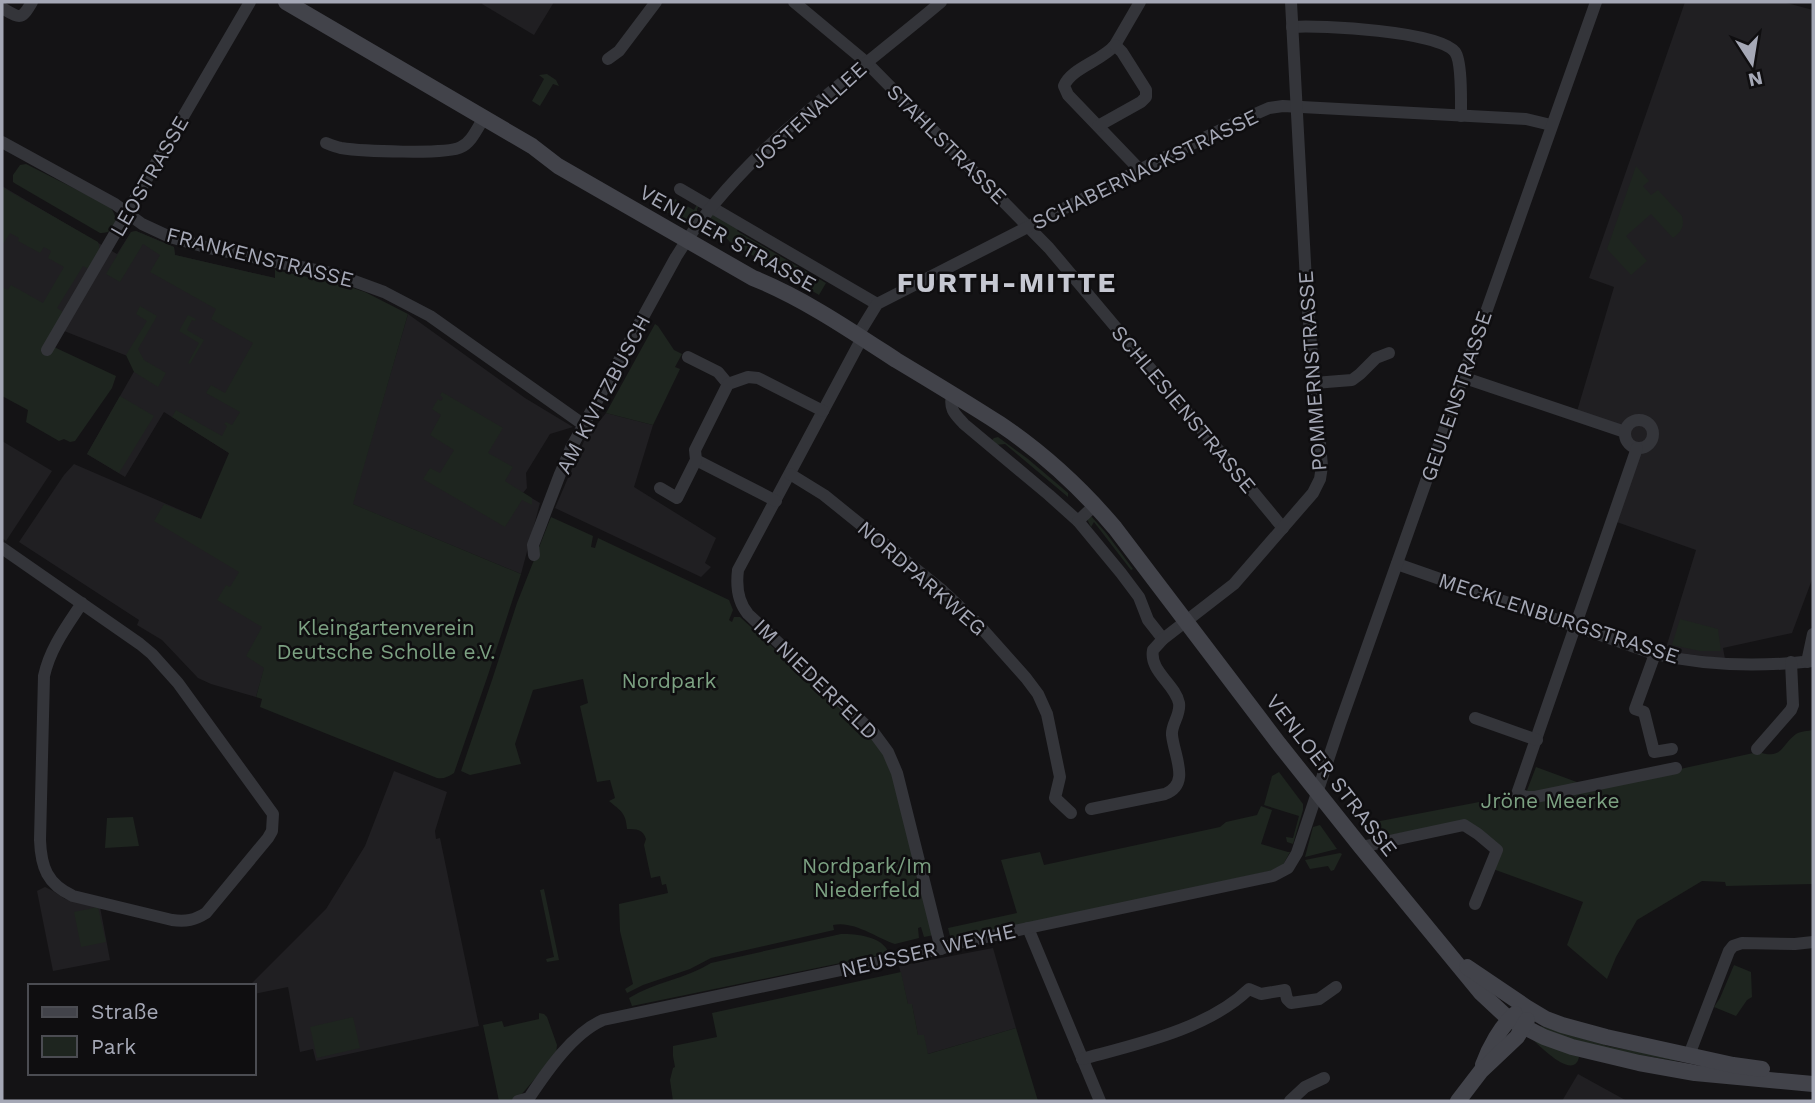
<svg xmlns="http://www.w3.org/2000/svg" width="1815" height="1103" viewBox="0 0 1815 1103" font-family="'Work Sans',sans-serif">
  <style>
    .built { fill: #201f22 }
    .green { fill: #1e251f }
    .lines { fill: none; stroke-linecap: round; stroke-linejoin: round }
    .street { stroke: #34353a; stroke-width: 12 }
    .secondary { stroke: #42434a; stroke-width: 16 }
    .labels { text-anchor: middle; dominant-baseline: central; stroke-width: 5; stroke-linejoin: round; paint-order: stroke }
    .street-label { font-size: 21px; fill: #a5a8b6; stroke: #0f0e10 }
    .park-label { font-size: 21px; fill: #7ca182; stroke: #0f0e10 }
    .district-label { font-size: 28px; font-weight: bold; letter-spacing: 2px; fill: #c6c8d2; stroke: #0f0e10 }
  </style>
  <rect width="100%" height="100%" fill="#141315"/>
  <!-- built -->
  <g class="built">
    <polygon points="483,2 554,2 534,35 482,4"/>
    <polygon points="1685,2 1783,2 1813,10 1813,577 1792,633 1723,648 1725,659 1665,651 1696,550 1611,520 1634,451 1628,448 1622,434 1575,418 1614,287 1589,278"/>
    <polygon points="2,186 117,254 131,232 136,231 174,247 175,255 275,278 275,270 290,274 229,453 164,412 125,477 87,454 140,361 54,327 2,323"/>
    <polygon points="408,314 525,398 573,427 550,434 526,473 527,488 523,493 540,503 521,574 352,504"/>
    <polygon points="606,413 653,425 634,487 716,538 705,563 711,567 701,577 555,508 584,441"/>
    <polygon points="2,441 52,471 6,541 2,538"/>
    <polygon points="74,464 296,560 256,697 211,684 198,678 162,640 137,625 139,620 19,542 64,475"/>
    <polygon points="394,771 447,792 435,831 436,839 440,838 479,1026 316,1061 313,1049 300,1052 288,987 254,994 254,986 249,986 326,909 365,846"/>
    <polygon points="45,887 53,891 65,899 100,907 110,960 53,971 37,891"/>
    <polygon points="993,948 1016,1028 928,1054 918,1036 912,1005 908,1005 899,966"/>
    <polygon points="1578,1074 1627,1101 1562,1101"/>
  </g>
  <!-- green -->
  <g class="green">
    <polygon points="547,74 556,80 559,86 553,84 540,106 532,101 544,79 539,75"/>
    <path d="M26,164l83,42c11,11 8,28 -9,27l-84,-49 -3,-2v-7l7,-10z"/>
    <path d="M1636,166l13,15 -6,5 8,9 7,-5 24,26c3,11 -1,16 -9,22l-22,-24 -25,22 21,25 -16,14 -24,-26z"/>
    <path d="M2,187l96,55c4,10 -2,19 -7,28l-8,-4 -26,42 6,4 -9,35 62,29 -4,12 -37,53 -5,1 -6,-3 -5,2 -33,-19 2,-12 -26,-14v-109l6,3 3,-5 32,18 21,-36 -16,-9 3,-7 -7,-4 -4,6 -22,-12 1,-3 -9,-5 -8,13z"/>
    <polygon points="675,199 694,210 698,203 700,204 697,209 697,212 689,220 677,218 667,212"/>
    <path d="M717,214l22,13 -2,4 89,52 -7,12 -89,-53c-12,-15 -16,-5 -29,-12l10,-15z"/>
    <path d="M136,231l38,16 1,8 100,23v-8l66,14 24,8 43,22 -55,190 168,70 -33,101 -34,98c-6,4 -10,6 -17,5l-177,-71 2,-8 -6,-2 8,-29 -18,-12 16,-29 -45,-27 9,-15 4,2 9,-15 -85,-51 10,-17 37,15 28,-66 -57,-36 4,-7 46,26 5,-10 -3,-2 2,-2 6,3 8,-13 -34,-19 5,-8 14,8 28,-50 -42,-24 5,-10 -66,-37 10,-17 -17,-11 -23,38 -14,-8 25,-42z"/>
    <polygon points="140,306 157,316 138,349 144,360 166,373 158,387 134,372 126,355 147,321 136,314"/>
    <polygon points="188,315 196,319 195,321 192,320 187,330 204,340 190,364 188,363 199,343 179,331"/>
    <polygon points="655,324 658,326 674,350 682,354 675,367 680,369 653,425 606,413"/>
    <polygon points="442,392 503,428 488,453 513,467 505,481 532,498 532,505 522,500 505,527 423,479 430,468 440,473 454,450 430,435 441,415 432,409 438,399 441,401 443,398 440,395"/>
    <polygon points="120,396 154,416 119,473 87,454"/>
    <polygon points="998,437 1028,459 1068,493 1068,497 1005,444 995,445 991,441 994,438"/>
    <polygon points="1090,515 1106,533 1133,569 1131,570 1094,522 1091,527 1087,519"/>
    <path d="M551,517l42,19 -2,11 4,1 3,-10 131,62 4,10 -4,10 3,2 2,-5h6l131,120 13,16 10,23 40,159 -10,2 -3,-10 -3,1 1,10 -24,6c-18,-6 -42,-24 -62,-19l1,5 -123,28 -21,11 -47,16 -16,8 -2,-4 8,-5 -13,-53 -1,-27 49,-11 -2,-9 -4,1 -2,-9 -9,2 -7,-33 2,-6c-3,-10 -10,-10 -19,-10 -1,-16 -6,-18 -18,-28l6,-3 -5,-18 -13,2 -17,-76 8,-3 -5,-24 -50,11 -18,54 6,20 -51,11 -9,-4 32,-94 24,-74z"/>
    <polygon points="1680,619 1718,629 1721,651 1700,651 1672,645"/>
    <path d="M1813,730v154l-87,2 -1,-4 -23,-1 -65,39 -21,37 -9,22 -40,-34 16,-43 -90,-33 7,-19 -33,-29 -77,14 -8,-3 -7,-10 151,-29 10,-26 57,21 165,-36c25,8 22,-6 38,-18 5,-3 12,-3 17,-4z"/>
    <polygon points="1279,772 1303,804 1303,810 1293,844 1287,842 1286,837 1293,838 1299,816 1264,805 1272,776"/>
    <polygon points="1261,806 1272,810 1261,844 1288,852 1290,852 1283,865 1270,871 951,940 948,928 1017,913 1001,860 1040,852 1044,865 1220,827 1226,822 1257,815"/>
    <polygon points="133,817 139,846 105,848 107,818"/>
    <polygon points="1320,825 1337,849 1305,857 1313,827"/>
    <polygon points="1340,853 1342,854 1334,870 1331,871 1328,866 1310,869 1305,860"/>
    <polygon points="544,889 559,960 547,962 546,959 554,957 540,890"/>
    <polygon points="98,907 106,942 81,947 74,912"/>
    <path d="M841,934c16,0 41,2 48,19l-257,53 -3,-8c26,-16 56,-19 82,-35z"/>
    <polygon points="1734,965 1751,972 1752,997 1747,1000 1736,1016 1714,1007 1720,998"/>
    <polygon points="901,972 908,1004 912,1004 918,1035 924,1035 928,1054 1016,1028 1038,1101 673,1101 670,1080 673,1068 675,1067 673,1056 673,1046 717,1037 712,1013"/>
    <polygon points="539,1013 544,1014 547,1017 557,1045 556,1054 521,1095 511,1101 499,1101 483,1025 502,1021 504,1027 539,1019"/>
    <polygon points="353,1017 360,1048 317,1058 310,1027"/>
    <polygon points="1541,1026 1608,1046 1677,1059 1676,1061 1647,1056 1629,1055 1539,1030"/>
    <path d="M1532,1039l7,2 40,16c-5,24 -38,-10 -47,-18z"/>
  </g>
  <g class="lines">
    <!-- street -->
    <g class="street">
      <polyline points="794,2 866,62 1049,248 1193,419 1283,528"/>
      <path d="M1140,2l-25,43c-13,16 -44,23 -51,41l4,9 72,75"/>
      <path d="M2,8c18,10 19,13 30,-6"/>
      <path d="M1292,27c29,-2 147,4 163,25 7,9 6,51 6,64"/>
      <polyline points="608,59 619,51 656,2"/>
      <polyline points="1098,126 1141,102 1146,97 1146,90 1122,52 1115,45"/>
      <polyline points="2,142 115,204 142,224 170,237 209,248 335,274 384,292 430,316 584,425"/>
      <path d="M326,143c5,2 10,4 15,5 19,3 106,7 120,-1 11,-5 16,-19 23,-29"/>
      <polyline points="680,189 877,304"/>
      <polyline points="858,335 877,304 1151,164 1237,122 1269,108 1283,106 1526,119 1551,125"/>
      <path d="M862,338l-124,232c-2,16 -1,31 10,44l126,119 14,19 9,21 44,176"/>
      <polyline points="47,350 250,2"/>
      <polyline points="688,357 718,372 728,384"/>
      <polyline points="1462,377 1625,432"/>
      <polyline points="1314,383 1352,380 1360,374 1376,358 1389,353"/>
      <path d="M952,395c-3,15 3,19 12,29l85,71 29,26"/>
      <circle cx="1639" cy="434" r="14"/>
      <polyline points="1637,448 1517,794 1527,797 1535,797 1676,768"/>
      <polyline points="696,460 776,501"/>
      <polyline points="790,474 824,495 943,591 977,623 1026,678 1038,694 1047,714 1060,777 1055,798 1071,813"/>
      <polyline points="660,488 677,498 696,460 695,450 728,384 748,377 758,378 823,411"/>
      <polyline points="1095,505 1078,521 1121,573 1139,597 1148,620 1163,639"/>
      <path d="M2,548l138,96 12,10 26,29 95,131 -1,17 -4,7 -62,75c-11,7 -20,9 -34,7l-99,-24c-26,-12 -32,-29 -33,-56l4,-164c6,-28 23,-50 38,-73"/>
      <path d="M534,555l-1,-10 27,-71 11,-26 105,-191c64,-105 173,-177 265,-255"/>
      <path d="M1397,564l258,90c52,12 105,13 158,7"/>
      <polyline points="1655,654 1635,709 1644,712 1654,752 1672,749"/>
      <polyline points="1807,662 1813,634"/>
      <polyline points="1475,718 1537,740"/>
      <polyline points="1757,749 1791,710 1793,705 1791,662"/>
      <path d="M1091,809l74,-15c26,-10 9,-38 7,-59 -1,-11 9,-20 7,-32 -4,-19 -30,-32 -26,-53l10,-11 71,-55 79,-91 7,-14 2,-13 -15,-166 -16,-298"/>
      <polyline points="1361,847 1464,825 1478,834 1497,850 1475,904"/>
      <polyline points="1028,928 1100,1101"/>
      <polyline points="1689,1055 1729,951 1733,946 1742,943 1795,944 1813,942"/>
      <path d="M1082,1059c55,-15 126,-30 167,-70l12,5 24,-4 2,9 4,4 28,-4 17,-12"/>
      <path d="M518,1101l11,-3c18,-27 44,-65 74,-78l338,-71 13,-5 74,-16 245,-52 15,-8 9,-15 43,-129 256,-722"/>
      <polyline points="1290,1101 1305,1087 1324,1078"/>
    </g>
    <!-- secondary -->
    <g class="secondary">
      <path d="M286,2l246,144 26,20 195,112c50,20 97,52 143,82 35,21 70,42 104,64 43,29 82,65 115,104l164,216 82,103 120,146 28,26 35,18 28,10 67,16 56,10 118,11"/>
      <polyline points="1467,967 1526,1007 1546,1019 1562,1025 1606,1037 1733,1065 1762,1069"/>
      <path d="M1483,1065c6,-17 18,-39 32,-51"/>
      <polyline points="1458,1101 1481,1071 1517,1037 1527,1020"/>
    </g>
  </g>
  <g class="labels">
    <!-- street labels -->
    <g class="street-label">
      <text transform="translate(808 115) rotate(-42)">JOSTENALLEE</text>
      <text transform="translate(947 144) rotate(45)">STAHLSTRASSE</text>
      <text transform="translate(1145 169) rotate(-26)">SCHABERNACKSTRASSE</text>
      <text transform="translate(149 176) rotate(-60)">LEOSTRASSE</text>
      <text transform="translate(728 238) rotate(29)">VENLOER STRASSE</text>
      <text transform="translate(260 257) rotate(14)">FRANKENSTRASSE</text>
      <text transform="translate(1312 371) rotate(-94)">POMMERNSTRASSE</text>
      <text transform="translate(603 394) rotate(-62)">AM KIVITZBUSCH</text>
      <text transform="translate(1456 396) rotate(-71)">GEULENSTRASSE</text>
      <text transform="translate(1184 409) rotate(50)">SCHLESIENSTRASSE</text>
      <text transform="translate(922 578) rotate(41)">NORDPARKWEG</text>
      <text transform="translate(1559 618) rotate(18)">MECKLENBURGSTRASSE</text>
      <text transform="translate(816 679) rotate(44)">IM NIEDERFELD</text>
      <text transform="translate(1332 775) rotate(52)">VENLOER STRASSE</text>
      <text transform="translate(928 950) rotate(-13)">NEUSSER WEYHE</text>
    </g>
    <!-- park labels -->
    <g class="park-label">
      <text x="386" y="627">Kleingartenverein<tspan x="386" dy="24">Deutsche Scholle e.V.</tspan></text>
      <text x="669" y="680">Nordpark</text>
      <text x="1550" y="800">Jröne Meerke</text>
      <text x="867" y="865">Nordpark/Im<tspan x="867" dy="24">Niederfeld</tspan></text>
    </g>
    <!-- district labels -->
    <g class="district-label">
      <text x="1007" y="282">FURTH-MITTE</text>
    </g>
  </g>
  <!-- border -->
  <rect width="1815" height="1103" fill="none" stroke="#a5a8b6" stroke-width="7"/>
  <!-- legend -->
  <rect x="28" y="984" width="228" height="91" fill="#0f0e10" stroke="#4b4c52" stroke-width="2"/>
  <rect x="42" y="1007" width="35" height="10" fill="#42434a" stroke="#4b4c52" stroke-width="2"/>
  <text x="91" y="1019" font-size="21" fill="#a5a8b6">Straße</text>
  <rect x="42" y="1036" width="35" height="21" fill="#1e251f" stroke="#4b4c52" stroke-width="2"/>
  <text x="91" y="1054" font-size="21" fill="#a5a8b6">Park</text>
  <!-- north arrow -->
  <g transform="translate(1752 63) rotate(168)" stroke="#0f0e10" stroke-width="5" paint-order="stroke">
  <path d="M0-5L12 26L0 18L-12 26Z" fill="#a5a8b6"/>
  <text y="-10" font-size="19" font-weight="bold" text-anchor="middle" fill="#a5a8b6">N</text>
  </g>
</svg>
